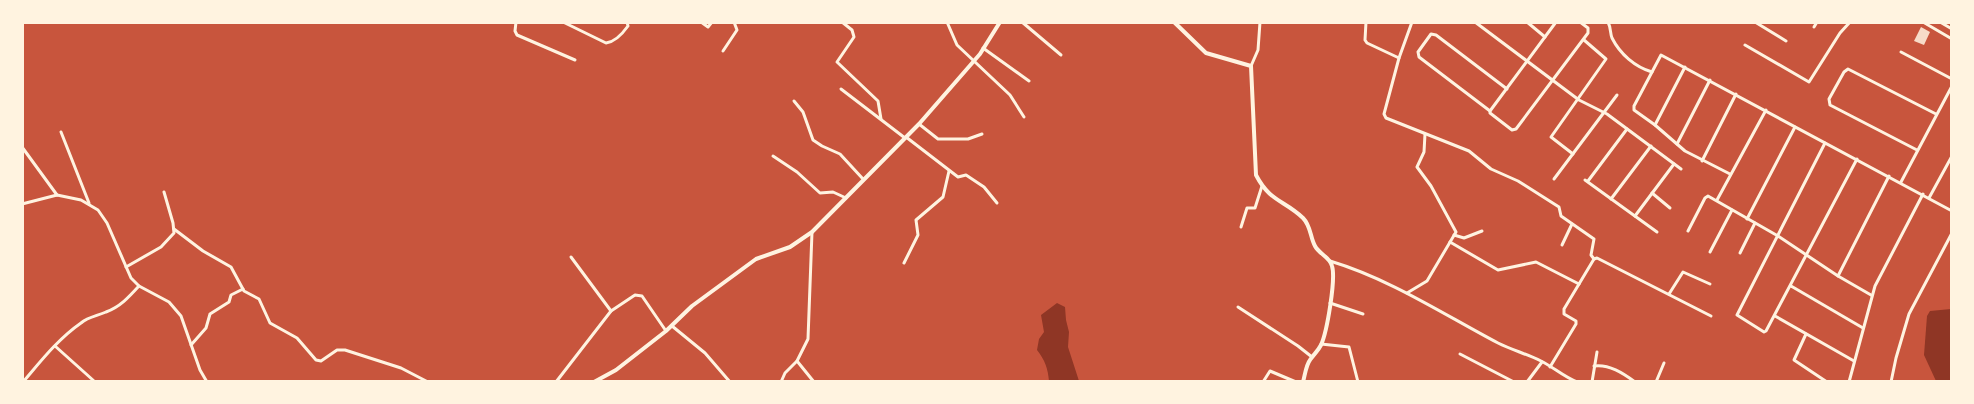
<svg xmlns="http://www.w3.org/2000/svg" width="1974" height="404" viewBox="0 0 1974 404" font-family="Cabin,sans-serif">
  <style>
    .water { fill: #8f3625 }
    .building { fill: #f7dbc8 }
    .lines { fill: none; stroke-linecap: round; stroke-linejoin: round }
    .minor { stroke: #fff3e0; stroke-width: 3 }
    .tertiary { stroke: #fff3e0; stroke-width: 4 }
  </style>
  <rect width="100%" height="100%" fill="#c8553d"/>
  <!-- water -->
  <g class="water">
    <path d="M1057,303l8,4 1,13 3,12 -1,15 11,34h-30c-1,-12 -4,-21 -12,-31l2,-11 5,-7 -3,-17z"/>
    <polygon points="1951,309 1951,381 1936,381 1924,355 1927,316 1930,311"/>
  </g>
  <!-- building -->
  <polygon class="building" points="1921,27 1930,32 1924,45 1914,41"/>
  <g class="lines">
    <!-- minor -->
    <g class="minor">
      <polyline points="516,22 515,31 517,35 575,60"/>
      <path d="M563,22l43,21c9,-1 17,-10 22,-17l-1,-4"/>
      <polyline points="701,22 708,27 712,22"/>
      <polyline points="842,22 852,30 854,37 837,62 878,101 881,119"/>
      <polyline points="947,22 957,45 1010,95 1024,117"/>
      <polyline points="1022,22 1061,55"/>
      <polyline points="1366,22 1365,40 1367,43 1399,58 1384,114 1386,118 1469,151 1491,169 1518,181 1559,207 1561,216 1594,239 1591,255 1594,259"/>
      <polyline points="1475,22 1579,100 1607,114 1681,169"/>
      <polyline points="1527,22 1545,37"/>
      <polyline points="1556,22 1490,111 1490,113 1512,130 1516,129 1588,33 1588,28 1580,22"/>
      <path d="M1608,22c3,6 2,11 4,16 8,16 23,29 40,34"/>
      <polyline points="1755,22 1786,41"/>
      <polyline points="1923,22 1952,39"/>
      <polyline points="1940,22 1952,29"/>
      <polyline points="1814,27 1817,22"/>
      <polyline points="1745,45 1809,82 1840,33 1850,22"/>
      <polyline points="983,48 1029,81"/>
      <polyline points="723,51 737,30 734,22"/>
      <polyline points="1901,52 1952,79"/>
      <polyline points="1399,58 1412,22"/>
      <polyline points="1251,66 1258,50 1260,22"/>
      <polyline points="841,89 905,138"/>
      <polyline points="794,101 803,112 813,140 822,146 840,154 863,179"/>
      <polyline points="1490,111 1419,57 1418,52 1431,34 1436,35 1507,89"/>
      <polyline points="919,124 938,139 968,139 982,134"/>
      <polyline points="1655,125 1685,67"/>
      <polyline points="61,132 89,203"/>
      <polyline points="906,137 958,177 966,175 984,187 997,203"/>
      <polyline points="1825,143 1737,315 1764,332 1766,331 1857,159"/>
      <polyline points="1677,144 1710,80"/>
      <polyline points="22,147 57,195"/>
      <polyline points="1917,150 1830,105 1829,99 1844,72 1848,69 1936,114"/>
      <polyline points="1573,154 1551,137 1606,59 1584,40"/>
      <polyline points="773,156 797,172 820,193 833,192 846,198"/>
      <polyline points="1702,161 1736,94"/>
      <polyline points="1730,174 1685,151 1655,125 1634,110 1634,106 1661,55 1952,211"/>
      <polyline points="1554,179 1617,95"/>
      <polyline points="1585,180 1657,232"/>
      <polyline points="1588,181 1627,129"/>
      <polyline points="1901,182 1952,86"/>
      <polyline points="1652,193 1670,208"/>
      <polyline points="1929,198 1952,156"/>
      <polyline points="1611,199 1651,146"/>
      <polyline points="1717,200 1766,110"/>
      <polyline points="22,204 57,195 81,200 98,210 107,223 131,278 139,286 169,302 181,316 200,370 207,382"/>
      <polyline points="1635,216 1674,164"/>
      <polyline points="1747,219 1795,127"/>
      <polyline points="1241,227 1247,208 1255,208 1262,186"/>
      <polyline points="174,229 203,251 231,267 244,291 259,299 270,323 297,338 316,360 321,361 337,350 345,350 401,368 428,382"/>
      <polyline points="1688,231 1705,198 1708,196 1778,236 1838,276"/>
      <polyline points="1454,235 1464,238 1482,231"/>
      <polyline points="1450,242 1498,270 1536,262 1579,284"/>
      <polyline points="1562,245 1572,224"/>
      <polyline points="1710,252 1732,210"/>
      <polyline points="1740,253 1755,223"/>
      <polyline points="571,257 611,311 635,295 642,296 666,331"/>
      <path d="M1330,261c60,18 113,53 168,82 14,7 29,11 43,18 12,6 23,16 36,21"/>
      <polyline points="904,263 918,235 916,220 943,197 949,171"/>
      <polyline points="126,267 161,247 174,233 173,223 164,192"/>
      <polyline points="1791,286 1863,328"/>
      <polyline points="1407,293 1427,281 1456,232 1431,186 1417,167 1424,152 1425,134"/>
      <polyline points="1669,294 1683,272 1710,284"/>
      <polyline points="1871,295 1838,276 1889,176"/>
      <polyline points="1330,303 1363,314"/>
      <polyline points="1238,307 1298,346 1312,357"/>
      <polyline points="1775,316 1854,361"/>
      <polyline points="672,326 705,353 730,382"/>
      <polyline points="1806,334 1794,360 1827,382"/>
      <polyline points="1321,344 1349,347 1358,382"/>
      <polyline points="191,345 206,328 210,314 229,302 231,295 243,289"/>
      <polyline points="55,346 94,381"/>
      <polyline points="1460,354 1514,382"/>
      <polyline points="797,361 814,382"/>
      <path d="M1594,366c15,-2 29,7 41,16"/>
      <polyline points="1550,367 1576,324 1576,321 1564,314 1564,309 1594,259 1597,258 1711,316"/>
      <path d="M23,382c18,-21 35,-43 58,-59 7,-6 16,-7 25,-11 14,-5 23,-15 33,-26"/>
      <polyline points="556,382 611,311"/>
      <polyline points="781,382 785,373 797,361 808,339 812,232"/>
      <polyline points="1263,382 1270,371 1296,382"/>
      <polyline points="1527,382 1542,362"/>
      <polyline points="1592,382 1597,352"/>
      <polyline points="1656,382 1664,363"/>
      <polyline points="1849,382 1875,286 1923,194"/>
      <polyline points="1891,382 1896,358 1909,314 1952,233"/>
    </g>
    <!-- tertiary -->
    <g class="tertiary">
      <path d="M1174,22l32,31 45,13 5,109c14,27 28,25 47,43 8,8 7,19 12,28 4,8 15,11 17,20 4,13 -5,66 -11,79 -3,6 -7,9 -11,15 -4,5 -5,15 -7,22"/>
      <polyline points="594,382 616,370 666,331 692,306 756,259 790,247 812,232 919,124 980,54 1000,22"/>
    </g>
  </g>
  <!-- border -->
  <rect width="1974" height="404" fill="none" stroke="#fff3e0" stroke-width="48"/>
</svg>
